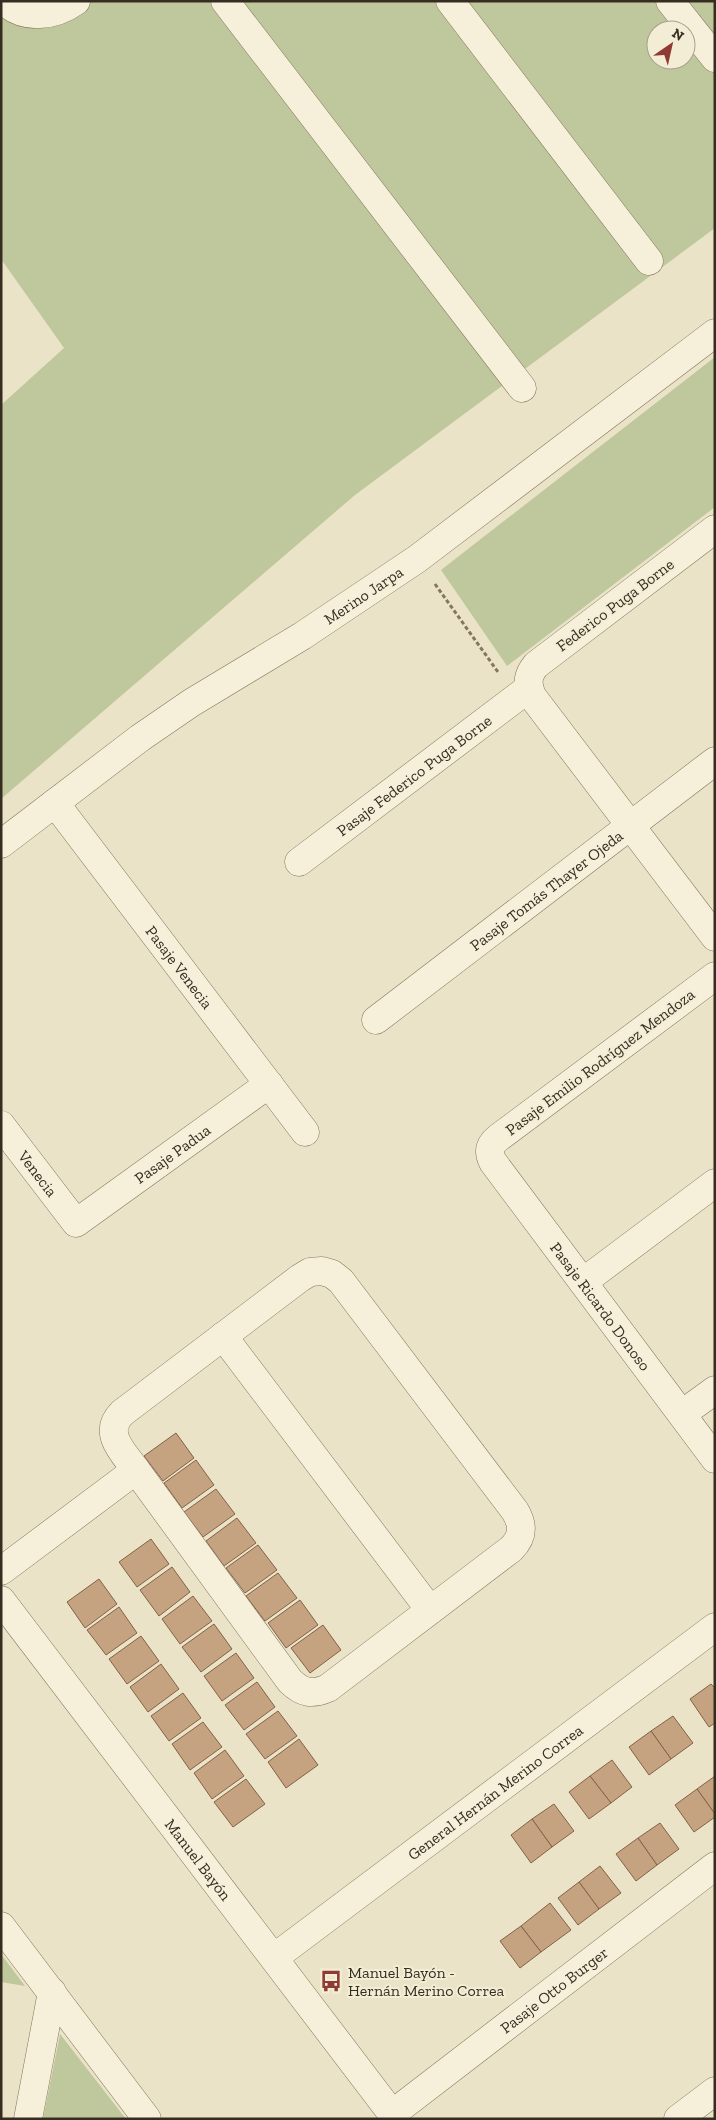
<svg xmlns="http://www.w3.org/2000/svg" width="716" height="2120" viewBox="0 0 716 2120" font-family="'Zilla Slab',serif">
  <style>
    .green { fill: #bfc89c; fill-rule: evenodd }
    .building { fill: #c6a380; stroke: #826246 }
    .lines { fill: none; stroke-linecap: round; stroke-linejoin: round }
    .minor-casing { stroke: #85765e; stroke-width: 29 }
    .tertiary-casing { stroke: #85765e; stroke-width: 29 }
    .path { stroke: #85765e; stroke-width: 3; stroke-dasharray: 4 2.5; stroke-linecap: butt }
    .minor { stroke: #f6f0da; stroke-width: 28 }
    .tertiary { stroke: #f6f0da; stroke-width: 28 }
    .labels { text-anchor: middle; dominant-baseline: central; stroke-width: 4; stroke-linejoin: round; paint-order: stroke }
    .street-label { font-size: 16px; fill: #362d20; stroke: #f3edd6 }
    .poi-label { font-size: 16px; fill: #362d20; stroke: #f3edd6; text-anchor: start }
  </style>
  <rect width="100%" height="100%" fill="#ebe3c7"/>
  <!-- green -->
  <g class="green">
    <path d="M1,1h714v227l-360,267 -354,304v-394l63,-57 -63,-89zM656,30h30v30h-30z"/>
    <polygon points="715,357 715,507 507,666 441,570"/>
    <polygon points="1,1954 25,1986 1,1982"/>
    <polygon points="60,2034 126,2119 43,2119"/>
  </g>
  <!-- building -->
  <g class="building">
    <polygon points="176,1433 194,1458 163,1481 144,1456"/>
    <polygon points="196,1460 214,1485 182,1508 164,1483"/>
    <polygon points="216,1489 235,1514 203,1537 184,1512"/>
    <polygon points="237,1518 256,1543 224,1566 206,1541"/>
    <polygon points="151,1539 169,1564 137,1587 119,1562"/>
    <polygon points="258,1545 277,1570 245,1593 226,1568"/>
    <polygon points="172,1567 190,1592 159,1616 140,1590"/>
    <polygon points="278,1573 297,1598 265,1621 246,1596"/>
    <polygon points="99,1579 117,1604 85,1628 67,1602"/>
    <polygon points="193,1596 212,1621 180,1644 162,1619"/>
    <polygon points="300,1600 318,1625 286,1648 268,1623"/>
    <polygon points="119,1607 137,1633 106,1655 87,1630"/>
    <polygon points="214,1624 232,1649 201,1672 182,1647"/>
    <polygon points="323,1625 341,1650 310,1673 291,1648"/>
    <polygon points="141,1636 159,1661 127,1684 109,1659"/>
    <polygon points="236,1653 254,1678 222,1701 204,1676"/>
    <polygon points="161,1664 179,1689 148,1712 130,1687"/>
    <polygon points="257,1682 275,1707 244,1730 225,1705"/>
    <polygon points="711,1684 715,1688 715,1723 709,1727 690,1699"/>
    <polygon points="183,1693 201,1718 169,1741 151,1716"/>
    <polygon points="278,1711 297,1736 265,1759 246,1734"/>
    <polygon points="673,1716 693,1743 671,1759 651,1731"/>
    <polygon points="203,1722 222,1747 190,1770 172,1744"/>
    <polygon points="651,1731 671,1759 649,1775 629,1747"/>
    <polygon points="299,1739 318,1765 286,1788 268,1762"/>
    <polygon points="225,1750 244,1776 212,1799 194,1773"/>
    <polygon points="612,1760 632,1787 611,1803 590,1776"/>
    <polygon points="590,1776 611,1803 589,1819 569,1792"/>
    <polygon points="715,1776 715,1814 697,1789"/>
    <polygon points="246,1779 265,1804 233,1827 214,1802"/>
    <polygon points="697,1789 715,1814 715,1817 694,1832 675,1805"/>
    <polygon points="554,1804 574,1831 552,1847 532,1819"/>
    <polygon points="532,1819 552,1847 531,1863 511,1835"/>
    <polygon points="660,1823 679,1849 657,1865 638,1838"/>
    <polygon points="638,1838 657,1865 636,1881 616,1854"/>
    <polygon points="600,1866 621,1893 599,1909 579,1882"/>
    <polygon points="579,1882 599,1909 578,1925 558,1898"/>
    <polygon points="550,1903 571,1930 541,1952 521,1926"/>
    <polygon points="521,1926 541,1952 520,1968 500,1941"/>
  </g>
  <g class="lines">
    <!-- minor casing -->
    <g class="minor-casing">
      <g id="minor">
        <path d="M4,1c20,20 51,15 72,0"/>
        <polyline points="225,1 522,388"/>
        <polyline points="450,1 649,261"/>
        <polyline points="670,1 715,58"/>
        <path d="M715,529l-179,136c-9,11 -9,18 -4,31l183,241"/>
        <path id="s1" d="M55,803l250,329"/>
        <path id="s2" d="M1,844l139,-106 51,-35 111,-67 115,-77 298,-226"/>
        <path id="s3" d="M299,862l230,-174"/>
        <path id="s4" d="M715,976l-217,162c-9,7 -10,14 -5,24l222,297"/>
        <path id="s5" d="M376,1020l339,-259"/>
        <path id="s6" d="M1,1125l75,98 193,-139"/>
        <path d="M322,1271l10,3 9,7 174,230c9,15 8,26 -4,38l-183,139c-16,7 -26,5 -38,-7l-154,-211c-13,-18 -34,-37 -14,-57l178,-135 10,-6z"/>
        <polyline points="583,1282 715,1183"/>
        <polyline points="223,1336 430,1610"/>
        <polyline points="682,1414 715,1390"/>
        <polyline points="1,1571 136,1470"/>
        <polyline points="1,1926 147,2119"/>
        <path id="s7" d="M275,1957l440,-330"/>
        <path id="s8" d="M392,2114l323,-248"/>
        <polyline points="28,2119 52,1992"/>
        <polyline points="678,2119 715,2091"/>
      </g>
    </g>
    <!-- tertiary casing -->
    <g class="tertiary-casing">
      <g id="tertiary">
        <path id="s9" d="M1,1600l395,519"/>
      </g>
    </g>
    <!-- path -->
    <polyline class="path" points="435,584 498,672"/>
    <!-- minor -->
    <use href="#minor" class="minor"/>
    <!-- tertiary -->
    <use href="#tertiary" class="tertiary"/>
  </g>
  <!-- icons -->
  <defs>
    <g id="bus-bare" transform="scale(1.725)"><path d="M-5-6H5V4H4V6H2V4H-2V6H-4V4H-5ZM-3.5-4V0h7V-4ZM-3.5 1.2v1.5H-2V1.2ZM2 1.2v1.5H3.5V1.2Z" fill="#8f3a33" stroke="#f3edd6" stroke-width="2.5" paint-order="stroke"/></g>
  </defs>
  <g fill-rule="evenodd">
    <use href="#bus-bare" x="331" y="1981"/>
  </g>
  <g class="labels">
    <!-- street labels -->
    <g class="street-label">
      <text stroke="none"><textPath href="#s2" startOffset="440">Merino Jarpa</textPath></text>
      <text transform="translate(615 605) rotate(-37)">Federico Puga Borne</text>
      <text stroke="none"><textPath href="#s3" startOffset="144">Pasaje Federico Puga Borne</textPath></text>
      <text stroke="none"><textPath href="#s5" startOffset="214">Pasaje Tomás Thayer Ojeda</textPath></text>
      <text stroke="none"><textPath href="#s1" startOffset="206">Pasaje Venecia</textPath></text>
      <text transform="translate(600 1062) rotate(-37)">Pasaje Emilio Rodríguez Mendoza</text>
      <text stroke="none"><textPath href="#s6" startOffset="242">Pasaje Padua</textPath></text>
      <text stroke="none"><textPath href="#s6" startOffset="61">Venecia</textPath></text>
      <text stroke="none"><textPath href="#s4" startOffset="478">Pasaje Ricardo Donoso</textPath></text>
      <text stroke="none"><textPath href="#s7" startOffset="275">General Hernán Merino Correa</textPath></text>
      <text stroke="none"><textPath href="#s9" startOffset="326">Manuel Bayón</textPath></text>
      <text stroke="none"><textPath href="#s8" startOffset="204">Pasaje Otto Burger</textPath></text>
    </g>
    <!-- poi labels -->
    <g class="poi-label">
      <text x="348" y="1972">Manuel Bayón -<tspan x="348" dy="18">Hernán Merino Correa</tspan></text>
    </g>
  </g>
  <!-- border -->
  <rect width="716" height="2120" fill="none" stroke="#362d20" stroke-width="5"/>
  <!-- north arrow -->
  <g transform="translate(671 45) rotate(34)"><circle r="24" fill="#f3edd6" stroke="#a7a08d"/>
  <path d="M0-4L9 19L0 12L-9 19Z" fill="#8f3a33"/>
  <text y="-8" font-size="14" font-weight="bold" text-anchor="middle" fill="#362d20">N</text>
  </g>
</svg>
